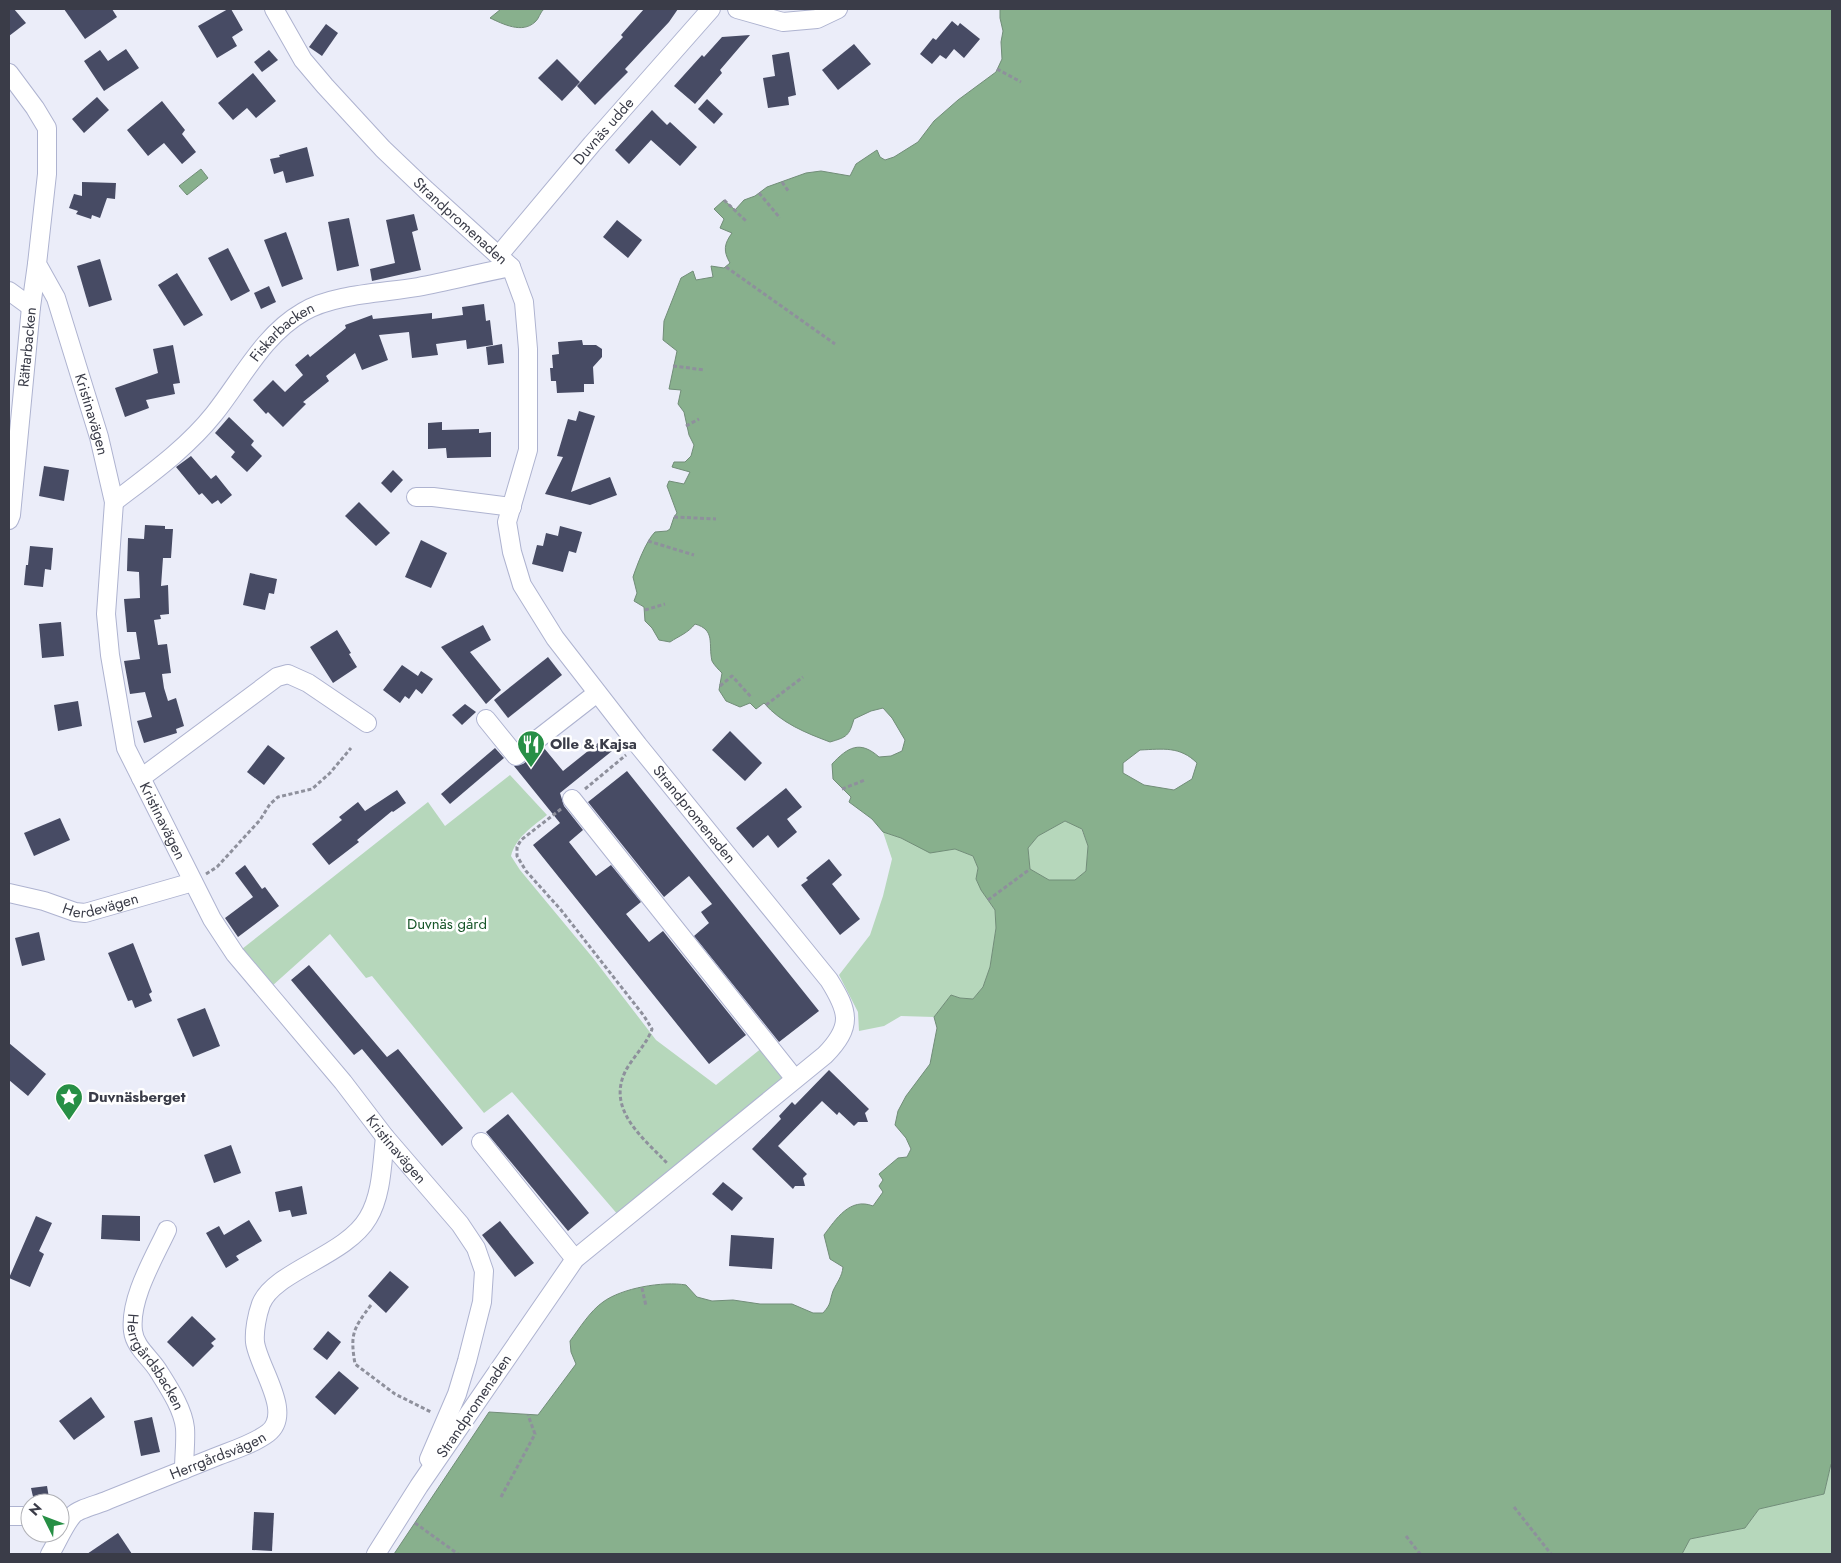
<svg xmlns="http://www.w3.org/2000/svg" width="1841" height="1563" viewBox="0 0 1841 1563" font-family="Jost,sans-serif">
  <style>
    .green { fill: #b6d7bb }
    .water { fill: #88b08d; stroke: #718d78; fill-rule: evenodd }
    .building { fill: #474b64 }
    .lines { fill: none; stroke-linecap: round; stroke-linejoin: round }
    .minor-casing { stroke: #aeb3d0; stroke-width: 20 }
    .path { stroke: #8e909c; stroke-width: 3; stroke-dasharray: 4 2.5; stroke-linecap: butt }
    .minor { stroke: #fff; stroke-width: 18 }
    .labels { text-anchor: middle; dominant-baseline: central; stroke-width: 5; stroke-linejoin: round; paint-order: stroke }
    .street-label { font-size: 15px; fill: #3a3c48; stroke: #fff }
    .poi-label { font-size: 15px; font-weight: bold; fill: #3a3c48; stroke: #fff; text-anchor: start }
    .park-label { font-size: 15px; fill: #185629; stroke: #fff }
  </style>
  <rect width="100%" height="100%" fill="#ebedf9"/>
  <!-- green -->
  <g class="green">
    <path d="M510,775l37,40c-15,12 -31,22 -36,41l9,14 73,88 63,82 60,45 47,-38 23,30 -167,139 -107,-124 -28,21 -112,-137 -6,2 -36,-44 -58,52 -30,-37 186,-147 17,24z"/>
    <polygon points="1065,821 1081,828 1088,846 1086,871 1075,880 1049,880 1030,869 1028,848 1038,836"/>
    <polygon points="883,832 940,851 955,849 973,856 978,868 976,879 981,890 995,910 996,928 990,967 983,987 973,999 960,998 951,995 934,1017 901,1016 884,1026 859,1031 858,1012 839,975 870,935 883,896 892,859"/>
    <polygon points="1832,1463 1832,1554 1682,1554 1690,1539 1745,1528 1759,1509 1824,1494 1831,1464"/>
  </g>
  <!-- water -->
  <g class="water">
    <path d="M501,9h43c-4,3 -5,10 -9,13 -13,12 -32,2 -45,-4z"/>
    <path d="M1000,9h832v1454l-1,1 -7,30 -65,15 -14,19 -55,11 -8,15h-1288l95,-142 49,3 38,-51 -5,-12 -1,-11c9,-12 20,-30 33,-39 19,-14 60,-21 83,-17l11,12 15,4 21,-1 27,4h32l21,9h10c9,-10 6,-11 10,-22 4,-9 9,-14 10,-24l-13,-8 -6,-24c12,-16 26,-38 49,-29l10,-14 -4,-6 4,-6 -4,-6 19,-16 9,-1 4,-8 -5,-11 -11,-13 3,-14 8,-15 24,-32 7,-36 -3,-11 17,-22 9,3 13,1 10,-12 7,-20 6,-39 -1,-18 -14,-20 -5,-11 2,-11 -5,-12 -18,-7 -25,4 -29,-15 -18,-6 -11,-13 -23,-17 2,-5 -18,-18 -1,-15c16,-17 28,-24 47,-7l12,-1 11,-5 3,-11 -13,-22 -9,-10 -12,3 -17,8c-5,17 -7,18 -24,23 -24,-9 -49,-19 -66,-39l-8,6 -6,-6 -10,4 -14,-6 -7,-11 3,-17c-3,-3 -8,-8 -10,-12 -4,-17 4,-31 -17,-37 -7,9 -16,12 -25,18l-11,-2 -7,-12 -7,-7 -1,-14 -10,-6 3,-8 -4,-16c4,-12 13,-36 22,-45l12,-1 3,-2 4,-12 3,-4 -10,-27 2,-5 15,3 6,-12 -18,-5 2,-5h11l6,-6 3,-11 -5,-10 -5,-23 -6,-8 3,-14 -12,-1 8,-38 -14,-11 1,-19 17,-43 12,-7 3,9 17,-3 -2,-11 13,2 6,-5c-7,-12 -6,-19 2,-30l-12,-5 4,-9 -10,-10 10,-9 11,10 9,-10 11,-4 12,-9 39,-14 15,-2 29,5 6,-12 21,-14 3,7 5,3 9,-3 24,-15 16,-21 24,-21 38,-28 6,-13 -1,-17 2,-11 -3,-13zM1140,750c23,-1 40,-4 57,13l-5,16 -18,11 -30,-5 -21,-12v-10zM1065,821l17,8 6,17 -2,25 -11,9h-26l-19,-11 -2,-21 10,-12z"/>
    <polygon points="201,169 208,178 187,195 179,186"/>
  </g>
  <!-- building -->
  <g class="building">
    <polygon points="9,9 14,9 26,23 9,36"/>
    <polygon points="64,9 112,9 117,17 85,39"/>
    <polygon points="228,9 231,9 243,30 232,37 237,46 217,58 198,26"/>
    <polygon points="644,9 678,9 669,22 625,69 628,72 595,105 577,86 623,37 621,35"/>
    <polygon points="952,21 958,26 960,23 980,39 964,58 954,49 946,59 940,55 932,64 920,54 933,38 936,40"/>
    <polygon points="326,24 338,33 322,56 309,47"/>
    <polygon points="750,35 720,70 722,73 695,104 674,86 702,55 704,57 722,37"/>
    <polygon points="854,44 871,64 838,90 822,70"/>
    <polygon points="126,49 139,68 104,91 84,61 100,50 108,61"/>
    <polygon points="269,50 278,60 262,72 254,62"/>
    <polygon points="789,52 796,95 788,97 789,105 768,108 763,78 775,76 772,55"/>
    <polygon points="557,59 580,82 562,101 538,78"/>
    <polygon points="253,73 276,101 256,118 247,108 233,120 218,103"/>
    <polygon points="97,97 109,110 84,133 72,119"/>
    <polygon points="707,99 723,114 714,124 698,109"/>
    <polygon points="162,101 185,130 182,134 196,152 182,164 164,143 148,156 127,130"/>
    <polygon points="652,110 667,125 670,122 697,147 680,166 651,140 629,164 615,150"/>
    <polygon points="307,147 314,176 286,183 283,171 274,174 270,159 280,157 279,155"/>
    <polygon points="82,182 116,183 115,199 107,198 100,218 92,215 91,219 76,214 78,211 69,208 74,194 82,196"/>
    <polygon points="414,214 418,230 412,232 421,270 372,281 370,269 395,263 386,220"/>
    <polygon points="349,218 359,266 337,271 328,222"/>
    <polygon points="617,220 642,240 628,258 603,237"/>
    <polygon points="286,232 303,279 282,287 264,240"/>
    <polygon points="228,248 250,291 231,301 208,258"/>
    <polygon points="100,259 112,300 89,307 77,266"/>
    <polygon points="177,273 203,315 184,326 158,285"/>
    <polygon points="269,286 276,302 261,309 254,293"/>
    <polygon points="484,304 486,321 490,320 493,345 467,349 466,340 436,344 438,355 412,358 409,332 379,335 388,360 362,370 355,353 326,376 329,381 303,402 306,404 283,427 268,412 266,414 253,400 273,380 285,392 303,375 295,365 308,354 310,357 346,328 345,325 372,315 373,319 432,313 432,319 463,315 462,307"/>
    <polygon points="582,340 583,345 596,345 602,349 602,357 593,367 594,384 584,384 584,392 557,393 556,381 551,381 550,368 553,368 552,355 559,354 558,342"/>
    <polygon points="502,344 504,363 488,365 486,347"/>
    <polygon points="173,345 180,383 173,384 175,394 146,400 149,408 125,417 115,388 158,373 153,349"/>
    <polygon points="579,411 595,416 571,492 610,477 617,495 590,505 545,494 563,457 557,456 568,419 576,421"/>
    <polygon points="229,417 254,441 251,445 262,456 247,472 231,457 235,452 215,433"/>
    <polygon points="442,422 442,430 479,429 479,433 491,432 491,457 447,458 446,448 428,449 428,423"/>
    <polygon points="191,456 211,479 216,475 232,495 221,504 218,500 212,504 202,493 199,495 176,467"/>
    <polygon points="44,466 69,470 64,501 39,496"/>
    <polygon points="393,470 403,480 391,493 381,483"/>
    <polygon points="359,502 390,533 376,546 345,516"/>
    <polygon points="145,525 165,526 165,529 173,529 171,558 163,558 161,586 168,585 169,614 160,615 161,619 154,620 158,645 167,644 171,673 162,674 164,688 168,701 176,698 184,726 176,729 177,733 144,743 137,721 152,717 145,692 130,694 124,661 140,659 136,632 127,632 124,599 140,598 139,572 127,571 128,538 144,539"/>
    <polygon points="560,526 582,532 576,553 569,551 563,572 532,564 537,545 543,546 546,533 558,536"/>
    <polygon points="421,540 447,553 431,588 405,577"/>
    <polygon points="30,546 53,548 51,570 45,569 43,587 24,585 26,565 28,565"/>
    <polygon points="250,573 277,579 274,594 269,593 265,610 243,605"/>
    <polygon points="61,622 64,656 42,658 39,624"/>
    <polygon points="483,625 491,640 470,652 501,690 486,704 441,647"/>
    <polygon points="337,630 351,653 349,654 357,667 333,683 310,647"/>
    <polygon points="548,657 562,675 508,718 494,700"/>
    <polygon points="402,665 418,676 421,671 433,679 422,694 416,689 409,699 405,696 400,703 383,690"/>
    <polygon points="78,701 82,726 58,731 54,705"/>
    <polygon points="465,704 476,712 462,725 452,715"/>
    <polygon points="730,731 762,763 745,781 712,750"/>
    <polygon points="603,739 612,751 560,793 564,806 583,830 569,842 596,876 611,865 641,902 626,914 649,942 663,931 746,1035 709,1064 533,845 560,823 514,766 523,764 544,748 563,771"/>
    <polygon points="268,745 285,758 264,785 247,772"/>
    <polygon points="495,748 504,758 450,804 441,794"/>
    <polygon points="627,771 819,1011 779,1042 694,936 709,923 701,912 712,904 689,876 664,897 588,802"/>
    <polygon points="786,788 802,807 787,819 797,832 778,848 768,835 753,848 736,828"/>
    <polygon points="397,790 406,803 393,812 392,811 357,840 359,842 329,865 312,844 342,820 339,817 358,802 365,811"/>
    <polygon points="60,818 70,840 34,856 24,833"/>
    <polygon points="829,859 842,875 832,884 860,919 840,935 801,885 808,880 806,878"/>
    <polygon points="245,865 262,889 265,887 279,906 238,937 225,918 253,897 235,873"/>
    <polygon points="39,932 45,960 22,966 15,938"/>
    <polygon points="133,943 152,992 149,994 152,1001 135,1008 132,1000 128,1001 108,953"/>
    <polygon points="309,965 387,1057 398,1049 463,1128 442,1146 362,1049 354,1055 291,980"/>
    <polygon points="205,1008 220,1046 193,1057 177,1019"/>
    <polygon points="9,1043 46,1074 28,1096 9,1080"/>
    <polygon points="829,1070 869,1109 865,1113 868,1122 858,1122 854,1126 839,1112 837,1115 822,1101 778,1146 807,1174 803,1178 805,1186 795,1186 793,1189 752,1149 781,1119 779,1116 792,1102 795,1105"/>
    <polygon points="508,1114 589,1213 568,1231 486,1132"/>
    <polygon points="231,1145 241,1173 214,1183 204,1155"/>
    <polygon points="723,1182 743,1198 732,1211 712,1194"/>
    <polygon points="302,1186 307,1214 292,1217 290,1210 279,1212 275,1192"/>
    <polygon points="102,1215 140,1216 140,1241 101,1239"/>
    <polygon points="36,1216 52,1223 39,1251 44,1254 30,1287 9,1278"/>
    <polygon points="249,1220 262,1241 236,1256 239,1260 226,1268 206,1233 219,1226 224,1235"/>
    <polygon points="500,1221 534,1263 515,1277 482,1235"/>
    <polygon points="731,1235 774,1238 772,1269 729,1266"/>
    <polygon points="390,1271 409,1287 386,1313 368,1296"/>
    <polygon points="192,1316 216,1339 211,1343 214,1346 193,1367 167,1342"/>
    <polygon points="328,1331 341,1342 327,1360 313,1349"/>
    <polygon points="339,1371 359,1388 335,1415 315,1397"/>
    <polygon points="91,1397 105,1417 74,1440 59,1421"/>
    <polygon points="152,1417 160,1452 141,1456 134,1421"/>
    <polygon points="47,1486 49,1498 34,1501 31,1488"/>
    <polygon points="254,1512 274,1513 272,1551 252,1550"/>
    <polygon points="118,1533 132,1554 87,1554"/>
  </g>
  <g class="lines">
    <!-- minor casing -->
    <g class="minor-casing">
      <g id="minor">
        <path id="s1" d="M274,9l29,51 22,26 58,63 43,41 85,77 13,35 4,47v101l-21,72 5,30 10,33 33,53 83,107 191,235c20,32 24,46 -4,75l-250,204 -156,227 -43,68"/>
        <polyline points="737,9 783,22 817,19 838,9"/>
        <path id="s2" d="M9,73l26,35 12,20v46l-10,90 19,34 43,139 15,65 -8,112 4,41 16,93 86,171 23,35 108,128 42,55 75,87 16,24 8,23 -2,31 -15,59 -10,33 -28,65"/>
        <path id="s3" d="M499,255l93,-111 119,-135"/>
        <polyline points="9,291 31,307"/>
        <polyline points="416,497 433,497 512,507"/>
        <path id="s4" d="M114,502c35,-27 72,-53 100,-88 28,-35 49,-79 89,-102 30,-18 80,-19 115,-25 31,-6 62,-14 93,-20"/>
        <path id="s5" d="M9,520l2,-5 20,-208 6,-43"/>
        <polyline points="486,719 516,756 597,693"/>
        <polyline points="141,778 277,677 288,674 308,683 367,723"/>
        <polyline points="572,799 795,1079"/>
        <path id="s6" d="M9,893l35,8 31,11 10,1 108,-31"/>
        <polyline points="481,1142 575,1259"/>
        <path id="s7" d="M167,1230c-13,28 -38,69 -34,101 2,17 18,27 26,41 10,16 24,37 26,56 1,13 -1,28 -1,42"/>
        <polyline points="9,1516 30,1516"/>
        <path id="s8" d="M50,1554c7,-11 14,-29 23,-39 5,-6 27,-11 35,-15 35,-14 70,-28 105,-42 17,-7 39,-13 55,-25 26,-20 -10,-66 -13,-91 -1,-11 2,-27 6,-38 13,-33 85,-48 107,-86 14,-23 14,-55 17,-81"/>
      </g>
    </g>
    <!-- path -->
    <g class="path">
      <polyline points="997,69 1021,82"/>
      <polyline points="782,182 789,192"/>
      <polyline points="759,193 780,218"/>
      <polyline points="724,200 746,221"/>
      <polyline points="726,267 835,344"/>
      <polyline points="673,366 705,370"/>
      <polyline points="686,426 699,419"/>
      <polyline points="674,517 716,519"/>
      <polyline points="648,541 694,555"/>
      <polyline points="645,610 665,604"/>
      <polyline points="720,686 732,676 751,697"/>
      <polyline points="766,705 803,677"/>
      <polyline points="585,789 626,755"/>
      <polyline points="842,789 865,780"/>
      <path d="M561,809l-40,31 -4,7v9l9,15 35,39 83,106 8,13c-5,15 -20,29 -27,43 -18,38 18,66 42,91"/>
      <polyline points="206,874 217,867 260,820 270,804 278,797 312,789 330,773 351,748"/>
      <polyline points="988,900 1030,869"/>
      <polyline points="642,1288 646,1306"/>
      <path d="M371,1305c-18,24 -21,29 -16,59l40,30 36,18"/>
      <polyline points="501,1497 535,1434 528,1415"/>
      <polyline points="1514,1507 1551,1554"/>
      <polyline points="415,1523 458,1554"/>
      <polyline points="1406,1536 1420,1554"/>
    </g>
    <!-- minor -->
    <use href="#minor" class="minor"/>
  </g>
  <!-- icons -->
  <defs>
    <g id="restaurant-pin" transform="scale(1.4375)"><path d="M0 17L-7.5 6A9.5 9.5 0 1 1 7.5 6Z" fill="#278f45" stroke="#fff"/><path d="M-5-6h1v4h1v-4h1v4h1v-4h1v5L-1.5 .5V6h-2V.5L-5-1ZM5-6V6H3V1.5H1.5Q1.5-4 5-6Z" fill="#fff"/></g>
    <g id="sight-pin" transform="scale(1.4375)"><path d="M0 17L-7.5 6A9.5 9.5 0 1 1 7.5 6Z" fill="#278f45" stroke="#fff"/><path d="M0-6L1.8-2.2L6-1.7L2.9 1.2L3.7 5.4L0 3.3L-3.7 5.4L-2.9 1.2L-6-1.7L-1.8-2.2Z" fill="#fff"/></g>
  </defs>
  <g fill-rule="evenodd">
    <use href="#restaurant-pin" x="531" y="744"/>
    <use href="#sight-pin" x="69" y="1097"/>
  </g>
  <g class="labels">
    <!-- street labels -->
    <g class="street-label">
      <text stroke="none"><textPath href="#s3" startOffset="162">Duvnäs udde</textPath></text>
      <text stroke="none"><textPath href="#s1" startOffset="284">Strandpromenaden</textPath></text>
      <text stroke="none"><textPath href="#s4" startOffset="241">Fiskarbacken</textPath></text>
      <text stroke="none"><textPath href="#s5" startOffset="174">Rättarbacken</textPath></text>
      <text stroke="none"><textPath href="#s2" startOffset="364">Kristinavägen</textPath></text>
      <text stroke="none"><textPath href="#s1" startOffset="965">Strandpromenaden</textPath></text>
      <text stroke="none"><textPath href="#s2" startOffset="784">Kristinavägen</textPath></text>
      <text stroke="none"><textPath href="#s6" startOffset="95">Herdevägen</textPath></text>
      <text stroke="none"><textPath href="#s2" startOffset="1189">Kristinavägen</textPath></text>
      <text stroke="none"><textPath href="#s7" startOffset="145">Herrgårdsbacken</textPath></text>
      <text transform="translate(474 1406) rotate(-56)">Strandpromenaden</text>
      <text stroke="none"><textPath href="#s8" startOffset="202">Herrgårdsvägen</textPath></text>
    </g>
    <!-- poi labels -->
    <g class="poi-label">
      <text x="550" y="744">Olle &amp; Kajsa</text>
      <text x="88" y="1097">Duvnäsberget</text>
    </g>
    <!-- park labels -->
    <g class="park-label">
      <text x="447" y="924">Duvnäs gård</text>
    </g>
  </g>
  <!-- border -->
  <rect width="1841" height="1563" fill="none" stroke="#3a3c48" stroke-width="20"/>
  <!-- north arrow -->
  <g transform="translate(45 1518) rotate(312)"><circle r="24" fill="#ffffff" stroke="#b0b1b6"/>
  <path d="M0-4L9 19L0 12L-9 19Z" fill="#278f45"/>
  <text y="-8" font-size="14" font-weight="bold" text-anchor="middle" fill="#3a3c48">N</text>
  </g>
</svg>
